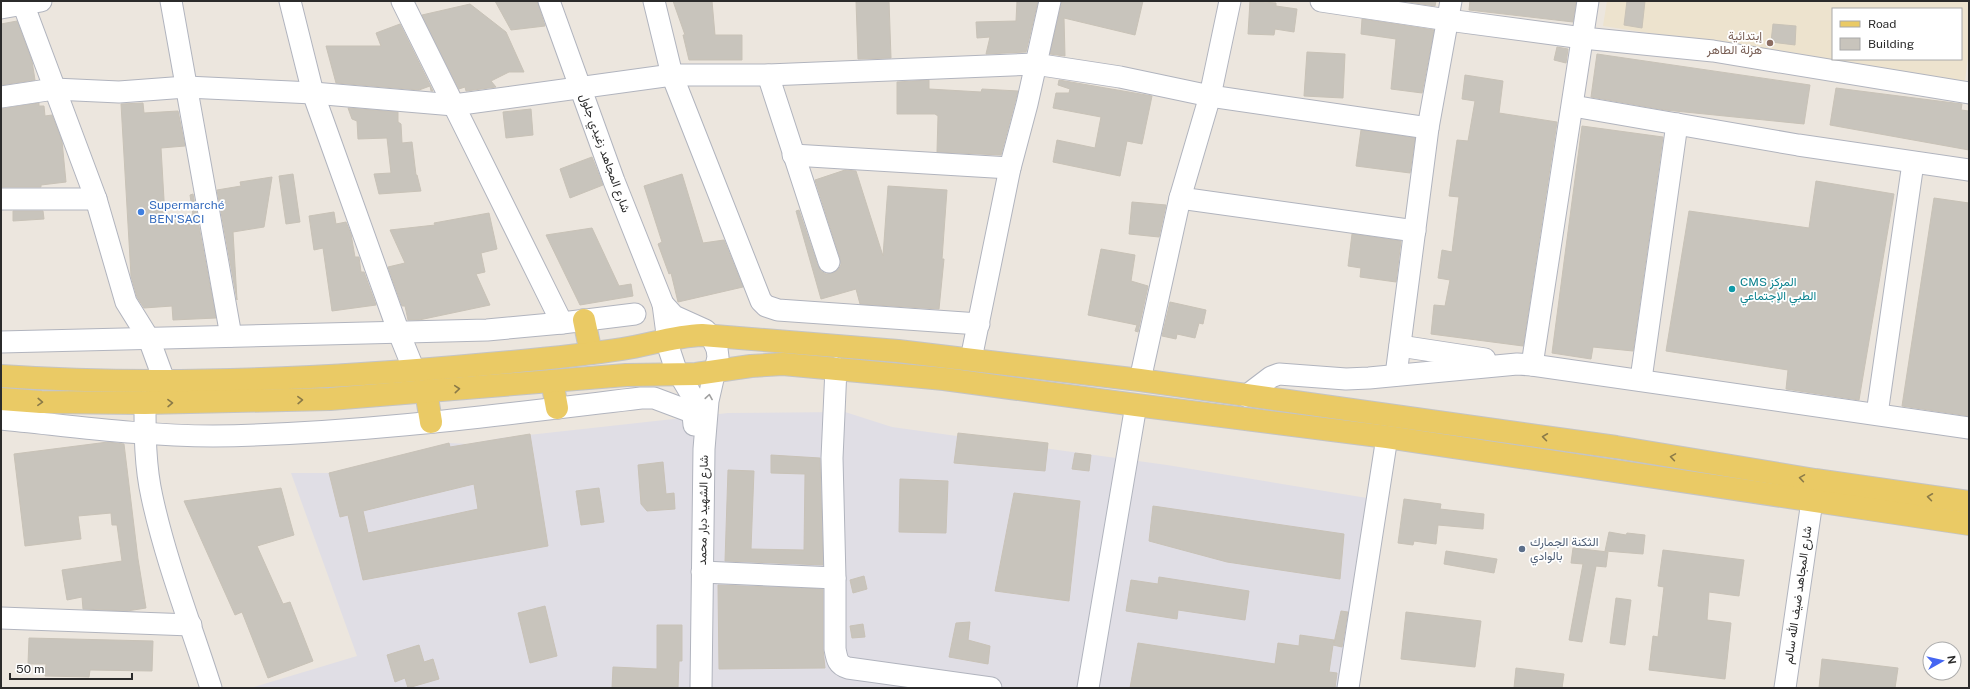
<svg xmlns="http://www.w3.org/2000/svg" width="1970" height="689" viewBox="0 0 1970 689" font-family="'Public Sans',Vazirmatn,sans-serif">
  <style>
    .industrial { fill: #e0dee5 }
    .education { fill: #ede3ce; fill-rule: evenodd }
    .building { fill: #c8c4bc; stroke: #c8c2b7; fill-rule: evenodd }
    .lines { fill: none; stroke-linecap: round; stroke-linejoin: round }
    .minor-casing { stroke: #b1b4be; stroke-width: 23 }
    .major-casing { stroke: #c4c4c4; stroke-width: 24 }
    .minor { stroke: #fff; stroke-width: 21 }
    .major { stroke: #eaca65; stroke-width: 22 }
    .oneway { stroke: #8a7a48 }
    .oneway2 { stroke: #a0a0a0 }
    .education-dot { fill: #8d6e63; stroke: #fff; stroke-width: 1.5 }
    .shop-dot { fill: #3f7fe0; stroke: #fff; stroke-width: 1.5 }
    .culture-dot { fill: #0f9aa8; stroke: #fff; stroke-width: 1.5 }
    .service-dot { fill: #5c6f8a; stroke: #fff; stroke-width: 1.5 }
    .labels { text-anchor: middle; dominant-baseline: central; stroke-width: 3.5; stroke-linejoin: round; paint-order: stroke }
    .education-label { font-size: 12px; fill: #785e54; stroke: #fff; text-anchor: end }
    .street-label { font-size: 12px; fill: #2b2b2b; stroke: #fff }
    .shop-label { font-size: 12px; fill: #366cbe; stroke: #fff; text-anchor: start }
    .culture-label { font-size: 12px; fill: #0d838f; stroke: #fff; text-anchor: start }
    .service-label { font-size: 12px; fill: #4e5e75; stroke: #fff; text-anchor: start }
  </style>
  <rect width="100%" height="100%" fill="#ece6de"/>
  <!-- industrial -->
  <polygon class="industrial" points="845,412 892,427 1167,465 1367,498 1340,688 254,688 254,687 357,656 291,473 329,473 449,443 468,444 501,438 728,413"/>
  <!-- education -->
  <path class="education" d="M1607,1h362v48l-4,32 -362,-55zM1833,9h128v50h-128z"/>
  <!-- building -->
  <g class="building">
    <polygon points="495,1 537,1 545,26 511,30"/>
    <polygon points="673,1 712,1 715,35 742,35 742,60 689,60 683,35 685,35"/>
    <polygon points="856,1 889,1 891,58 858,59"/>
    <polygon points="1017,1 1038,1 1026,52 986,54 990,37 977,38 976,22 1016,21"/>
    <polygon points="1062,1 1143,1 1135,35 1064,18 1065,56 1050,54"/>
    <polygon points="1250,1 1276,3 1276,6 1297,9 1294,32 1275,29 1274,35 1248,34"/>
    <polygon points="1402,1 1436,1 1435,6"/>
    <polygon points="1470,1 1576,1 1573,22 1469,10"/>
    <polygon points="1627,1 1645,1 1642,28 1624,25"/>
    <polygon points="470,4 506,32 524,72 509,72 491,81 496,87 466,91 465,87 459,89 422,15"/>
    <polygon points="1362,19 1434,30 1422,93 1391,89 1396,39 1361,34"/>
    <polygon points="17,21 32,61 35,80 1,85 1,24"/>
    <polygon points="400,24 433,91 431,91 430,86 419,90 336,83 326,46 381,46 376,33"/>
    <polygon points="1773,24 1796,26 1795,45 1771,42"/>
    <polygon points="1557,47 1568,49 1566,63 1554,60"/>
    <polygon points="1307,52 1345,54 1343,98 1304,96"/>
    <polygon points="1597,54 1810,85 1804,124 1665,110 1591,97"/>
    <polygon points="1465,75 1503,81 1499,113 1557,122 1523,346 1431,334 1434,305 1445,306 1450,280 1438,278 1442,250 1452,252 1459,197 1449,196 1457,140 1468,141 1475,101 1462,99"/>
    <polygon points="929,80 929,89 981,92 982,89 1018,91 1001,155 937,152 938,116 935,114 897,114 897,82"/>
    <polygon points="1059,80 1152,96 1142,144 1127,141 1120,176 1053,162 1057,140 1095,148 1101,117 1053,108 1056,93 1069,93 1070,89 1058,85"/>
    <polygon points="1836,88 1962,104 1961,110 1969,111 1969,150 1830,125"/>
    <polygon points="39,103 39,106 44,106 45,116 52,115 62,141 66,182 41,185 41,187 1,187 1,109"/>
    <polygon points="143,103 144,113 178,111 185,146 161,148 165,217 193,215 190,195 193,194 216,318 173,320 172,306 144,308 137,297 131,276 121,104"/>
    <polygon points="348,108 398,112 398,122 401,124 402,143 412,142 416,175 417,175 421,191 379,194 374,174 391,173 387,138 358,139 357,121 352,119"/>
    <polygon points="531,109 533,135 506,138 503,112"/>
    <polygon points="1582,126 1663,137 1633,351 1593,347 1591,359 1552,353"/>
    <polygon points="1361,130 1415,138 1410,173 1356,166"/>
    <polygon points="592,157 603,185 570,198 560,169"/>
    <polygon points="845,170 856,171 883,256 888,186 947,190 942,259 944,259 939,309 860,304 856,289 821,299 796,211 799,210 818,266 821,271 826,274 833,273 838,270 841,265 840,258 815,180"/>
    <polygon points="293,174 300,222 286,224 279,176"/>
    <polygon points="682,174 703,243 724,240 743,287 678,302 671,273 669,274 658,244 662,242 644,186"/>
    <polygon points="272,177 264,227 233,232 237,300 217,190 241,186 240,182"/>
    <polygon points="1816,181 1894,194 1859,400 1786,389 1788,370 1666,351 1689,211 1809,228"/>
    <polygon points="1934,198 1969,203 1969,416 1902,406"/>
    <polygon points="1132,202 1166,205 1159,237 1129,234"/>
    <polygon points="13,211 43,211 44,219 13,221"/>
    <polygon points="334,212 336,224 346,222 351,234 355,257 359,257 361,272 364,272 376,305 332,311 323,248 314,250 309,216"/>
    <polygon points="489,213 497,249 481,253 485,272 476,274 490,305 419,320 408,320 405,306 402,306 388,267 405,263 390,230 435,225 434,223"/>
    <polygon points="592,228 619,286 631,284 633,296 580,305 546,235"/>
    <polygon points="1352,234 1401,241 1396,282 1360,277 1361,268 1348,266"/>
    <polygon points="1101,249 1135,255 1131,281 1148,286 1138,332 1135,331 1137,325 1088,315"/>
    <polygon points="1170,302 1206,310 1203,324 1199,323 1195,338 1177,334 1176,339 1162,336"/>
    <polygon points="958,433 1048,443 1045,471 954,463"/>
    <path d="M530,434l18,112 -185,34 -15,-65 -8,2 -11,-44 120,-30 1,4zM474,484l4,25 -110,24 -5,-22z"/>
    <polygon points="108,442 124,444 138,559 146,608 127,611 83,609 82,597 67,600 62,570 122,561 117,525 112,525 111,513 78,516 81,539 25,546 14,454"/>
    <polygon points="1075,453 1091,455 1089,471 1072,469"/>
    <polygon points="771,455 820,458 823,565 725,561 728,470 754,471 751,549 804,550 805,474 771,473"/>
    <polygon points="663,462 666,494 674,493 675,509 647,511 641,504 638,465"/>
    <polygon points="900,479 948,481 946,533 899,532"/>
    <polygon points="281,488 294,535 257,546 283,604 290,602 313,661 268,678 242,612 235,615 184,501"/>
    <polygon points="599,488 604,522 581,525 576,491"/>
    <polygon points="1014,493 1080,501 1069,601 995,591"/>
    <polygon points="1404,499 1441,504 1440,509 1484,514 1483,529 1438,525 1436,544 1414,541 1413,545 1398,543"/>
    <polygon points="1153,506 1344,534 1340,579 1227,562 1149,541"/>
    <polygon points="1609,532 1626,535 1627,533 1645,535 1643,554 1605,551"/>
    <polygon points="1573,548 1608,552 1606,567 1596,566 1582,642 1569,640 1583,564 1571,563"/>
    <polygon points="1663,550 1744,560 1739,596 1709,592 1707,620 1731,623 1725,679 1649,670 1653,636 1658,637 1664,587 1658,586"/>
    <polygon points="1446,551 1497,559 1494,573 1444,564"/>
    <polygon points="864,576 867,589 853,593 850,580"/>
    <polygon points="1159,577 1249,591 1245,620 1178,610 1177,619 1126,611 1131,580 1158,584"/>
    <polygon points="718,585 823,589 823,649 825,668 719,669"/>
    <polygon points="1616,598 1631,600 1625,645 1610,643"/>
    <polygon points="545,606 557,656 530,663 518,613"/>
    <polygon points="1341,611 1348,612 1342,647 1333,645 1329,672 1337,673 1335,688 1130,688 1138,643 1275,664 1278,643 1299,646 1300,635 1334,640 1334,643"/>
    <polygon points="1406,612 1481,621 1475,667 1401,659"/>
    <polygon points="970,622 968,640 990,646 988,664 949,657 956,623"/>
    <polygon points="863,624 865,637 852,638 850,626"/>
    <polygon points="657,625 682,625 682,661 679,661 678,688 612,688 613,667 657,669"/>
    <polygon points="29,638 153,641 152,671 90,670 89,677 45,676 46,664 28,664"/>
    <polygon points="419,645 424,662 433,659 439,679 408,688 405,678 395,682 387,655"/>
    <polygon points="1822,659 1898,668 1895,688 1819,688"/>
    <polygon points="1516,668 1564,674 1562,688 1514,688"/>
  </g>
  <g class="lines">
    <!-- minor casing -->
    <g class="minor-casing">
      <g id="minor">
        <polyline points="22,1 96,199 126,302 149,339 164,380"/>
        <polyline points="171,1 231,336"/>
        <polyline points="290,1 313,93 399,333 414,370"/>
        <polyline points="402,1 562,323"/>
        <polyline points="549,1 614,181 663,304 674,316 705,330 711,336 717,349 718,357 708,401 704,449 701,688"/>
        <polyline points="654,1 672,75 761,301 766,306 778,310 979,324"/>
        <polyline points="1321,1 1448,20 1583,38 1713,51 1969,93"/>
        <polyline points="1,8 41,1"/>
        <polyline points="768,75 829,262"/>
        <polyline points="1,97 54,89 119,92 186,87 313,93 454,105 672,75 768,75 1035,64 1120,77 1210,96 1428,128"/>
        <polyline points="1573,106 1798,145 1969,170"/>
        <polyline points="793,155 1010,168"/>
        <polyline points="1180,198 1415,231"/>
        <polyline points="1,199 96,199"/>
        <polyline points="663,304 669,349 675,367 691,394 694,425"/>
        <polyline points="1,342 487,330 562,323 635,314"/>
        <polyline points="1400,346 1485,359"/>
        <polyline points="971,359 1010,168 1027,104 1050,1"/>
        <polyline points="1532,365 1588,1"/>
        <path d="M836,368l-4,90 3,120v71c2,11 3,16 13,19l143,20"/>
        <polyline points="1396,375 1428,128 1451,1"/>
        <polyline points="1641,379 1677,124"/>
        <polyline points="1140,380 1180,198 1210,96 1230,1"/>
        <polyline points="1246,396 1271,377 1279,374 1346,379 1369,378 1517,364 1532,365 1969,428"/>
        <path d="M145,403c0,31 0,63 7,94 14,65 39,128 59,191"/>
        <polyline points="1877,414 1913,163"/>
        <path d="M1,419c71,7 141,17 212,17 143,-2 286,-21 428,-38h13l40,15"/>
        <polyline points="702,572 835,578"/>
        <polyline points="1,618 191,625"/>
        <polyline points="1088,688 1136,405"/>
        <polyline points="1348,688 1387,437"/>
        <polyline points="1785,688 1812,501"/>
      </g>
    </g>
    <!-- major casing -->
    <g class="major-casing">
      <g id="major">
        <polyline points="584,320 591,353"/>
        <path d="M1,376c161,11 327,3 487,-12 45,-4 90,-8 134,-15 27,-4 52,-13 80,-14l196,16 242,29 476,67 199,33 154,22"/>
        <polyline points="552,381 557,408"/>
        <polyline points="426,391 431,422"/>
        <polyline points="1,399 41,402 145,403 330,399 626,375 696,374 751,366 783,364 944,379 1136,405 1387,437 1969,524"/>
      </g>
    </g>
    <!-- minor -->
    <use href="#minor" class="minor"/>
    <!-- major -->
    <use href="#major" class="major"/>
  </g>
  <!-- one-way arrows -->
  <defs><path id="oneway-chevron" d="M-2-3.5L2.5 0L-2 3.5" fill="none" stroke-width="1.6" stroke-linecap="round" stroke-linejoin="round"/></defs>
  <g class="oneway">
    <use href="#oneway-chevron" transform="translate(457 389) rotate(-5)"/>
    <use href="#oneway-chevron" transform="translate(300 400) rotate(-2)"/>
    <use href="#oneway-chevron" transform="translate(40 402) rotate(3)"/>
    <use href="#oneway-chevron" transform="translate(170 403) rotate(-1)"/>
    <use href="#oneway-chevron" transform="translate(1545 437) rotate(-172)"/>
    <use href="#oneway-chevron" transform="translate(1673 457) rotate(-171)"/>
    <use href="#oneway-chevron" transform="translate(1802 478) rotate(-171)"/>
    <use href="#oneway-chevron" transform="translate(1930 497) rotate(-172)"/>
  </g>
  <use class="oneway2" href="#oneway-chevron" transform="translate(709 397) rotate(-81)"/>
  <!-- markers -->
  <circle class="education-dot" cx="1770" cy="43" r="4"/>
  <circle class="shop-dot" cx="141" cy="212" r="4"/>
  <circle class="culture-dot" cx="1732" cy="289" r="4"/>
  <circle class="service-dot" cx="1522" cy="549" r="4"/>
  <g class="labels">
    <!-- education labels -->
    <g class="education-label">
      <text x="1762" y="36">إبتدائية<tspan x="1762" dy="14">هزلة الطاهر</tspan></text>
    </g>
    <!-- street labels -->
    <g class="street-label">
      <text transform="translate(605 153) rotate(70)">شارع المجاهد زغيدي جلول</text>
      <text transform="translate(703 510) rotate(-89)">شارع الشهيد دبار محمد</text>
      <text transform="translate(1798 595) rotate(-82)">شارع المجاهد ضيف الله سالم</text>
    </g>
    <!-- shop labels -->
    <g class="shop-label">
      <text x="149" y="205">Supermarché<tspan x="149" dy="14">BEN'SACI</tspan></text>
    </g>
    <!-- culture labels -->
    <g class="culture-label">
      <text x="1740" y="282">CMS المركز<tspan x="1740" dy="14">الطبي الإجتماعي</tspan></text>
    </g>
    <!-- service labels -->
    <g class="service-label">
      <text x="1530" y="542">الثكنة الجمارك<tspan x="1530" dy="14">بالوادي</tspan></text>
    </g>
  </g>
  <!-- border -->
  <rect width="1970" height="689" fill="none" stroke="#2b2b2b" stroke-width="4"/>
  <!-- legend -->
  <rect x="1832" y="8" width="130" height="52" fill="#ffffff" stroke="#aaaaaa"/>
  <rect x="1840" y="21" width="20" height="6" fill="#eaca65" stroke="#aaaaaa"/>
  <text x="1868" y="28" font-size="12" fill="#2b2b2b">Road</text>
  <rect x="1840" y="38" width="20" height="12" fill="#c8c4bc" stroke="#aaaaaa"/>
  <text x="1868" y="48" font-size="12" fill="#2b2b2b">Building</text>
  <!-- north arrow -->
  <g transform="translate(1942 661) rotate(82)"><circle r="19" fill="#ffffff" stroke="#aaaaaa"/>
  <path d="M0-3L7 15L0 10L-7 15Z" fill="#4566f2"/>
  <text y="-6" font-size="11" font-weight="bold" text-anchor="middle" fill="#2b2b2b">N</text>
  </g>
  <!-- scale -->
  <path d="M10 673v6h122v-6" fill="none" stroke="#2b2b2b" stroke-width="2"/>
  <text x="16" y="673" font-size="12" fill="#2b2b2b" stroke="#ffffff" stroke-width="3" paint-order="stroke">50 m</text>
</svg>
